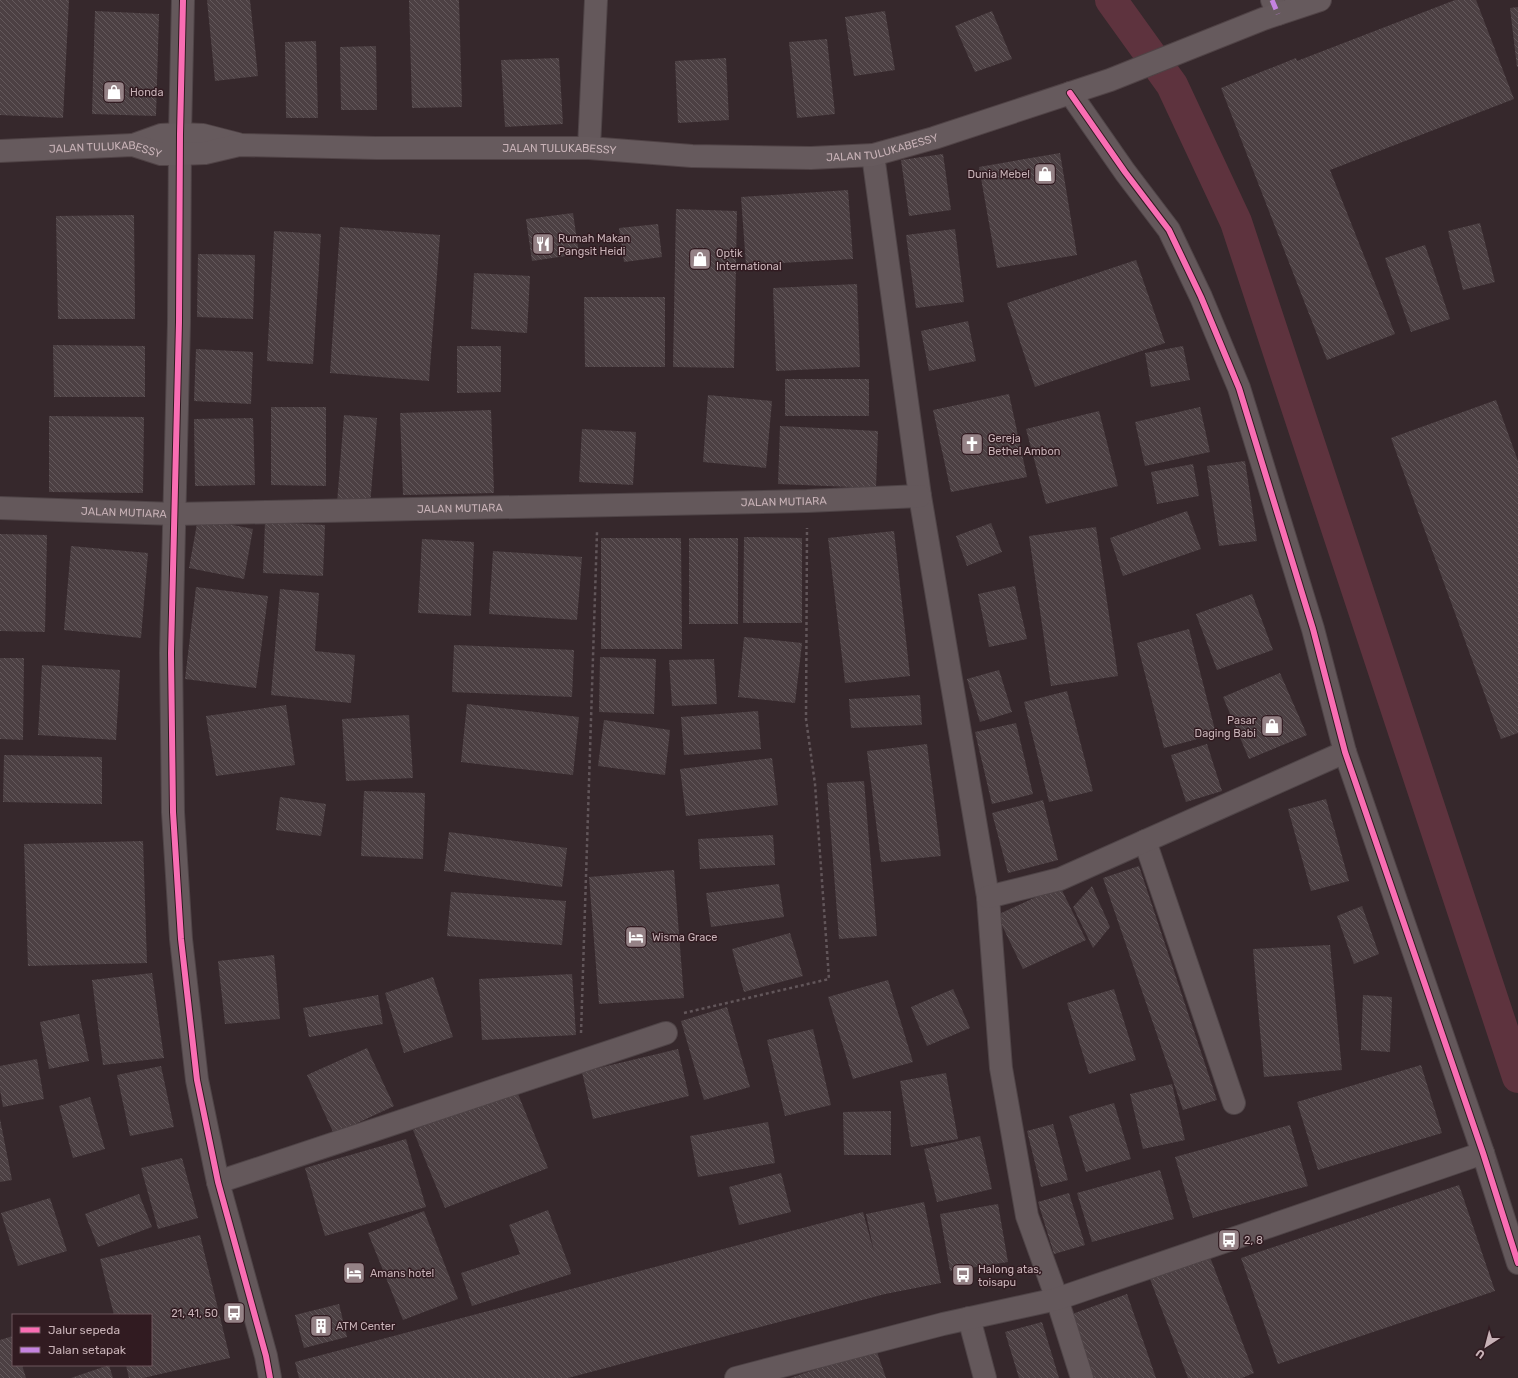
<svg xmlns="http://www.w3.org/2000/svg" width="1518" height="1378" viewBox="0 0 1518 1378" font-family="Rubik,sans-serif">
  <style>
    .lines { fill: none; stroke-linecap: round; stroke-linejoin: round }
    .canal { stroke: #5e333e; stroke-width: 32 }
    .building { fill: url(#building-back-hatch) }
    .minor-casing { stroke: #4f4447; stroke-width: 24 }
    .major-casing { stroke: #504346; stroke-width: 24 }
    .path { stroke: #62565a; stroke-width: 2.5; stroke-dasharray: 3 3; stroke-linecap: butt }
    .minor { stroke: #64585b; stroke-width: 22 }
    .major { stroke: #665a5d; stroke-width: 22 }
    .quiet { stroke: #c483df; stroke-width: 5; stroke-dasharray: 10 5; stroke-linecap: butt }
    .cycleway-casing { stroke: #311b21; stroke-width: 8 }
    .cycleway { stroke: #f96db3; stroke-width: 6 }
    .labels { text-anchor: middle; dominant-baseline: central; stroke-width: 3; stroke-linejoin: round; paint-order: stroke }
    .poi-label { font-size: 11px; fill: #c8b2b7; stroke: #311b21; text-anchor: start }
    .street-label { font-size: 11px; fill: #c8b2b7; stroke: #311b21 }
  </style>
  <defs>
    <pattern id="building-back-hatch" width="6" height="6" patternUnits="userSpaceOnUse"><rect width="6" height="6" fill="#4c4043"/><path d="M-1 5l2 2M0 0l6 6M5-1l2 2" fill="none" stroke="#64595c"/></pattern>
  </defs>
  <rect width="100%" height="100%" fill="#36282c"/>
  <g class="lines">
    <!-- canal -->
    <polyline class="canal" points="1111,0 1172,85 1236,222 1518,1077"/>
  </g>
  <!-- building -->
  <g class="building">
    <polygon points="0,0 69,0 63,118 0,115"/>
    <polygon points="207,0 250,0 258,76 215,81"/>
    <polygon points="409,0 459,0 462,107 412,108"/>
    <polygon points="1455,0 1476,0 1514,99 1330,170 1395,334 1327,360 1221,88 1296,58 1297,61"/>
    <polygon points="1518,7 1518,67 1517,67 1510,8"/>
    <polygon points="95,11 159,14 156,116 92,114"/>
    <polygon points="885,11 895,70 854,76 845,17"/>
    <polygon points="992,11 1012,59 975,72 955,26"/>
    <polygon points="827,39 835,114 797,118 789,42"/>
    <polygon points="316,41 318,118 286,118 285,42"/>
    <polygon points="376,46 377,110 341,110 340,47"/>
    <polygon points="559,58 563,124 505,127 501,60"/>
    <polygon points="726,58 729,120 678,123 675,61"/>
    <polygon points="1060,153 1077,255 997,268 979,167"/>
    <polygon points="943,154 951,210 909,216 901,160"/>
    <polygon points="848,190 853,259 746,265 741,197"/>
    <polygon points="676,209 737,211 734,368 673,367"/>
    <polygon points="573,213 579,254 532,261 526,219"/>
    <polygon points="134,215 135,319 58,319 56,216"/>
    <polygon points="1480,223 1495,282 1463,290 1448,231"/>
    <polygon points="658,224 662,257 624,262 619,228"/>
    <polygon points="340,227 440,235 429,381 330,373"/>
    <polygon points="955,229 964,302 916,308 906,235"/>
    <polygon points="274,231 321,234 313,364 267,361"/>
    <polygon points="1425,245 1450,319 1411,332 1385,258"/>
    <polygon points="198,254 255,255 253,319 197,317"/>
    <polygon points="1136,260 1165,343 1035,387 1007,303"/>
    <polygon points="474,273 530,276 527,333 471,329"/>
    <polygon points="857,284 860,367 776,371 773,288"/>
    <polygon points="584,297 665,297 665,367 585,367"/>
    <polygon points="968,321 976,361 929,371 921,331"/>
    <polygon points="53,345 145,346 145,397 54,397"/>
    <polygon points="457,346 501,346 501,392 457,393"/>
    <polygon points="1183,346 1190,380 1151,387 1145,353"/>
    <polygon points="196,349 253,352 251,404 194,401"/>
    <rect x="785" y="379" width="84" height="37"/>
    <polygon points="1009,394 1027,477 951,492 933,410"/>
    <polygon points="708,395 772,401 766,468 703,462"/>
    <polygon points="1496,400 1518,461 1518,733 1501,739 1391,438"/>
    <polygon points="271,407 326,407 326,486 271,485"/>
    <polygon points="1200,407 1210,452 1145,466 1135,422"/>
    <polygon points="491,410 494,493 403,495 400,413"/>
    <polygon points="1099,411 1118,486 1046,504 1026,429"/>
    <polygon points="344,415 377,418 370,506 337,503"/>
    <polygon points="49,416 144,417 143,493 49,492"/>
    <polygon points="253,418 255,485 195,486 194,419"/>
    <polygon points="780,426 878,431 876,488 778,484"/>
    <polygon points="582,429 636,432 633,485 579,482"/>
    <polygon points="1245,461 1257,541 1219,546 1207,466"/>
    <polygon points="1193,464 1199,496 1157,504 1151,472"/>
    <polygon points="1187,511 1201,549 1123,576 1110,538"/>
    <polygon points="198,518 253,529 244,579 189,568"/>
    <polygon points="265,522 325,525 323,576 263,573"/>
    <polygon points="991,523 1002,552 967,566 956,536"/>
    <polygon points="1096,527 1118,676 1051,686 1029,536"/>
    <polygon points="894,531 910,676 845,683 828,538"/>
    <polygon points="0,534 47,535 45,632 0,631"/>
    <polygon points="744,537 802,538 802,623 743,623"/>
    <polygon points="601,538 681,538 682,649 601,649"/>
    <rect x="689" y="538" width="49" height="86"/>
    <polygon points="422,539 474,542 471,616 418,613"/>
    <polygon points="71,546 148,553 141,638 64,630"/>
    <polygon points="493,551 582,557 577,620 489,614"/>
    <polygon points="1015,586 1027,639 989,647 978,594"/>
    <polygon points="196,587 268,596 256,688 185,679"/>
    <polygon points="280,589 319,593 315,651 355,655 351,703 271,695"/>
    <polygon points="1252,594 1273,650 1217,670 1196,614"/>
    <polygon points="1189,629 1216,734 1164,748 1137,643"/>
    <polygon points="744,637 802,643 795,703 738,697"/>
    <polygon points="454,645 574,650 572,697 452,692"/>
    <polygon points="600,657 656,659 654,714 599,712"/>
    <polygon points="0,658 24,658 23,740 0,739"/>
    <polygon points="714,659 717,704 672,706 669,660"/>
    <polygon points="42,665 120,670 116,740 38,735"/>
    <polygon points="999,670 1012,712 980,722 967,679"/>
    <polygon points="1280,673 1307,735 1249,759 1223,697"/>
    <polygon points="1067,691 1093,791 1049,802 1024,702"/>
    <polygon points="920,695 922,725 851,728 849,699"/>
    <polygon points="467,704 579,717 573,775 461,762"/>
    <polygon points="286,705 295,765 216,776 206,716"/>
    <polygon points="758,711 761,749 684,755 681,717"/>
    <polygon points="409,715 413,778 346,781 342,719"/>
    <polygon points="604,720 670,730 665,775 598,766"/>
    <polygon points="1016,723 1033,794 992,804 975,732"/>
    <polygon points="927,744 941,856 881,862 867,751"/>
    <polygon points="1207,744 1222,791 1186,802 1171,755"/>
    <polygon points="4,755 102,757 102,804 3,802"/>
    <polygon points="772,758 778,805 686,816 680,769"/>
    <polygon points="864,781 877,936 839,939 827,783"/>
    <polygon points="364,791 425,793 423,859 361,856"/>
    <polygon points="280,797 326,804 321,836 276,830"/>
    <polygon points="1326,799 1349,881 1311,891 1288,809"/>
    <polygon points="1043,800 1058,860 1008,873 992,813"/>
    <polygon points="449,832 567,848 562,887 444,871"/>
    <polygon points="773,835 775,865 700,869 698,839"/>
    <polygon points="143,841 147,963 28,966 24,844"/>
    <polygon points="1139,866 1217,1100 1183,1110 1103,878"/>
    <polygon points="674,870 684,998 599,1004 589,877"/>
    <polygon points="779,884 784,917 711,927 706,893"/>
    <polygon points="1060,886 1086,940 1023,969 997,915"/>
    <polygon points="1092,886 1110,927 1093,948 1073,907"/>
    <polygon points="451,892 566,901 562,945 447,936"/>
    <polygon points="1362,906 1379,954 1354,964 1337,916"/>
    <polygon points="790,933 803,976 744,992 732,949"/>
    <polygon points="1330,945 1342,1070 1264,1077 1253,949"/>
    <polygon points="274,955 280,1019 225,1024 218,961"/>
    <polygon points="152,973 164,1058 103,1065 92,980"/>
    <polygon points="572,974 576,1035 482,1040 479,979"/>
    <polygon points="433,977 453,1037 404,1053 385,993"/>
    <polygon points="888,980 913,1062 853,1079 828,997"/>
    <polygon points="953,989 970,1028 927,1046 911,1007"/>
    <polygon points="1114,989 1136,1060 1089,1074 1067,1003"/>
    <polygon points="378,995 383,1024 309,1037 303,1008"/>
    <polygon points="1363,995 1392,997 1390,1052 1361,1050"/>
    <polygon points="727,1007 750,1087 704,1100 681,1021"/>
    <polygon points="79,1014 89,1061 49,1069 40,1022"/>
    <polygon points="813,1029 831,1105 785,1116 767,1040"/>
    <polygon points="367,1048 394,1106 334,1134 307,1075"/>
    <polygon points="678,1049 689,1096 593,1119 582,1072"/>
    <polygon points="37,1059 44,1099 3,1107 0,1090 0,1066"/>
    <polygon points="1421,1065 1442,1133 1318,1170 1297,1102"/>
    <polygon points="161,1066 174,1127 130,1136 117,1075"/>
    <polygon points="946,1073 958,1139 911,1147 900,1081"/>
    <polygon points="1172,1084 1185,1140 1143,1149 1130,1094"/>
    <polygon points="516,1089 548,1168 445,1208 413,1130"/>
    <polygon points="90,1097 105,1149 73,1158 59,1106"/>
    <polygon points="1114,1103 1131,1159 1086,1172 1069,1116"/>
    <polygon points="891,1111 891,1155 844,1155 843,1112"/>
    <polygon points="0,1119 12,1180 0,1182"/>
    <polygon points="768,1122 775,1163 698,1177 690,1136"/>
    <polygon points="1053,1124 1068,1180 1041,1187 1027,1131"/>
    <polygon points="1290,1125 1308,1186 1193,1218 1175,1157"/>
    <polygon points="980,1136 992,1189 937,1202 924,1149"/>
    <polygon points="406,1139 426,1207 325,1236 305,1168"/>
    <polygon points="182,1158 198,1218 158,1229 141,1168"/>
    <polygon points="1160,1170 1174,1219 1092,1242 1077,1193"/>
    <polygon points="781,1173 791,1212 739,1225 729,1187"/>
    <polygon points="1459,1185 1495,1291 1278,1364 1241,1258"/>
    <polygon points="1069,1193 1085,1245 1054,1254 1038,1202"/>
    <polygon points="139,1194 152,1227 98,1247 85,1214"/>
    <polygon points="50,1198 67,1251 18,1266 1,1213"/>
    <polygon points="924,1202 941,1283 885,1294 568,1378 299,1378 295,1362 863,1212 874,1252 866,1214"/>
    <polygon points="998,1204 1008,1262 950,1271 940,1214"/>
    <polygon points="548,1210 571,1271 570,1271 571,1274 472,1306 461,1273 520,1254 509,1225"/>
    <polygon points="424,1211 458,1299 403,1320 368,1233"/>
    <polygon points="200,1235 230,1358 143,1378 129,1378 126,1365 151,1365 151,1315 114,1315 100,1259"/>
    <polygon points="1210,1257 1254,1373 1242,1378 1188,1378 1150,1279"/>
    <polygon points="1127,1294 1156,1378 1085,1378 1064,1317"/>
    <polygon points="339,1304 347,1337 304,1348 295,1315"/>
    <polygon points="1042,1322 1059,1378 1019,1378 1005,1332"/>
    <polygon points="13,1336 13,1365 22,1365 26,1378 0,1378 0,1340"/>
    <polygon points="876,1349 886,1378 790,1378"/>
    <polygon points="109,1365 113,1378 71,1378"/>
  </g>
  <g class="lines">
    <!-- minor casing -->
    <g class="minor-casing">
      <g id="minor">
        <polyline points="183,0 180,134 179,322 171,653 173,812 181,939 197,1080 218,1182 266,1356 270,1378"/>
        <polyline points="1272,0 1278,14"/>
        <polyline points="1070,93 1125,172 1169,230 1201,297 1239,388 1313,629 1345,752 1483,1153 1518,1263"/>
        <polyline points="589,148 596,0"/>
        <polyline points="873,155 920,496 988,897 1001,1068 1027,1216 1057,1299 1082,1378"/>
        <path id="s1" d="M0,508l175,6 632,-13 113,-5"/>
        <polyline points="1145,841 1234,1103"/>
        <polyline points="988,897 1060,879 1345,752"/>
        <polyline points="218,1182 666,1033"/>
        <polyline points="969,1318 985,1378"/>
        <polyline points="736,1378 943,1324 1057,1299 1483,1153"/>
      </g>
    </g>
    <!-- major casing -->
    <g class="major-casing">
      <g id="major">
        <polyline points="133,145 161,135 180,134 203,135 238,144"/>
        <path id="s2" d="M0,151l133,-6 28,9h19l25,-1 34,-8 137,3h213l103,8 119,2 62,-3 61,-17 176,-58 153,-61 57,-19"/>
      </g>
    </g>
    <!-- path -->
    <g class="path">
      <polyline points="684,1013 829,979 815,784 806,719 807,528"/>
      <polyline points="581,1033 597,532"/>
    </g>
    <!-- minor -->
    <use href="#minor" class="minor"/>
    <!-- major -->
    <use href="#major" class="major"/>
    <!-- quiet -->
    <polyline class="quiet" points="1272,0 1278,14"/>
    <!-- cycleway casing -->
    <g class="cycleway-casing">
      <g id="cycleway">
        <polyline points="183,0 180,134 179,322 171,653 173,812 181,939 197,1080 218,1182 266,1356 270,1378"/>
        <polyline points="1070,93 1125,172 1169,230 1201,297 1239,388 1313,629 1345,752 1483,1153 1518,1263"/>
      </g>
    </g>
    <!-- cycleway -->
    <use href="#cycleway" class="cycleway"/>
  </g>
  <!-- icons -->
  <defs>
    <g id="shop-square" transform="scale(1.15)"><rect x="-9" y="-9" width="18" height="18" rx="4" fill="#958286" stroke="#311b21"/><path d="M-5-2.5h2.3a2.7 3.5 0 0 1 5.4 0H5L5.5 6h-11ZM-1.5-2.5h3a1.5 2.3 0 0 0-3 0Z" fill="#fff"/></g>
    <g id="restaurant-square" transform="scale(1.15)"><rect x="-9" y="-9" width="18" height="18" rx="4" fill="#958286" stroke="#311b21"/><path d="M-5-6h1v4h1v-4h1v4h1v-4h1v5L-1.5 .5V6h-2V.5L-5-1ZM5-6V6H3V1.5H1.5Q1.5-4 5-6Z" fill="#fff"/></g>
    <g id="church-square" transform="scale(1.15)"><rect x="-9" y="-9" width="18" height="18" rx="4" fill="#958286" stroke="#311b21"/><path d="M-1.2-6h2.4v3.5h3.3v2.4h-3.3V6h-2.4V-.1h-3.3v-2.4h3.3Z" fill="#fff"/></g>
    <g id="hotel-square" transform="scale(1.15)"><rect x="-9" y="-9" width="18" height="18" rx="4" fill="#958286" stroke="#311b21"/><path d="M-6-4.5h1.5V1H6V5H4.5V3h-9V5H-6ZM-4 0a1.8 1.8 0 1 1 3.6 0ZM.5 0V-2.5h3Q6-2.5 6 0Z" fill="#fff"/></g>
    <g id="bus-square" transform="scale(1.15)"><rect x="-9" y="-9" width="18" height="18" rx="4" fill="#958286" stroke="#311b21"/><path d="M-5-6H5V4H4V6H2V4H-2V6H-4V4H-5ZM-3.5-4V0h7V-4ZM-3.5 1.2v1.5H-2V1.2ZM2 1.2v1.5H3.5V1.2Z" fill="#fff"/></g>
    <g id="building-square" transform="scale(1.15)"><rect x="-9" y="-9" width="18" height="18" rx="4" fill="#958286" stroke="#311b21"/><path d="M-4-6H4V6H1V3H-1V6H-4ZM-2.5-4.3h1.7v1.8h-1.7ZM.8-4.3h1.7v1.8H.8ZM-2.5-1h1.7V.8h-1.7ZM.8-1h1.7V.8H.8Z" fill="#fff"/></g>
  </defs>
  <g fill-rule="evenodd">
    <use href="#shop-square" x="114" y="92"/>
    <use href="#shop-square" x="1045" y="174"/>
    <use href="#restaurant-square" x="543" y="244"/>
    <use href="#shop-square" x="700" y="259"/>
    <use href="#church-square" x="972" y="444"/>
    <use href="#shop-square" x="1272" y="726"/>
    <use href="#hotel-square" x="636" y="937"/>
    <use href="#bus-square" x="1229" y="1240"/>
    <use href="#hotel-square" x="354" y="1273"/>
    <use href="#bus-square" x="963" y="1275"/>
    <use href="#bus-square" x="234" y="1313"/>
    <use href="#building-square" x="321" y="1326"/>
  </g>
  <g class="labels">
    <!-- poi labels -->
    <g class="poi-label">
      <text x="130" y="92">Honda</text>
      <text x="1030" y="174" text-anchor="end">Dunia Mebel</text>
      <text x="558" y="238">Rumah Makan<tspan x="558" dy="13">Pangsit Heidi</tspan></text>
      <text x="716" y="253">Optik<tspan x="716" dy="13">International</tspan></text>
      <text x="988" y="438">Gereja<tspan x="988" dy="13">Bethel Ambon</tspan></text>
      <text x="1256" y="720" text-anchor="end">Pasar<tspan x="1256" dy="13">Daging Babi</tspan></text>
      <text x="652" y="937">Wisma Grace</text>
      <text x="1244" y="1240">2, 8</text>
      <text x="978" y="1269">Halong atas,<tspan x="978" dy="13">toisapu</tspan></text>
      <text x="370" y="1273">Amans hotel</text>
      <text x="218" y="1313" text-anchor="end">21, 41, 50</text>
      <text x="336" y="1326">ATM Center</text>
    </g>
    <!-- street labels -->
    <g class="street-label">
      <text stroke="none"><textPath href="#s2" startOffset="886">JALAN TULUKABESSY</textPath></text>
      <text stroke="none"><textPath href="#s2" startOffset="562">JALAN TULUKABESSY</textPath></text>
      <text stroke="none"><textPath href="#s2" startOffset="106">JALAN TULUKABESSY</textPath></text>
      <text stroke="none"><textPath href="#s1" startOffset="784">JALAN MUTIARA</textPath></text>
      <text stroke="none"><textPath href="#s1" startOffset="460">JALAN MUTIARA</textPath></text>
      <text stroke="none"><textPath href="#s1" startOffset="124">JALAN MUTIARA</textPath></text>
    </g>
  </g>
  <!-- legend -->
  <rect x="12" y="1314" width="140" height="52" fill="#311b21" stroke="#6d575d"/>
  <rect x="20" y="1327" width="20" height="6" fill="#f96db3" stroke="#6d575d"/>
  <text x="48" y="1334" font-size="12" fill="#c8b2b7">Jalur sepeda</text>
  <rect x="20" y="1347" width="20" height="6" fill="#c483df" stroke="#6d575d"/>
  <text x="48" y="1354" font-size="12" fill="#c8b2b7">Jalan setapak</text>
  <!-- north arrow -->
  <g transform="translate(1486 1346) rotate(216)" stroke="#311b21" stroke-width="3" paint-order="stroke">
  <path d="M0-3L7 15L0 10L-7 15Z" fill="#c8b2b7"/>
  <text y="-6" font-size="11" font-weight="bold" text-anchor="middle" fill="#c8b2b7">U</text>
  </g>
</svg>
